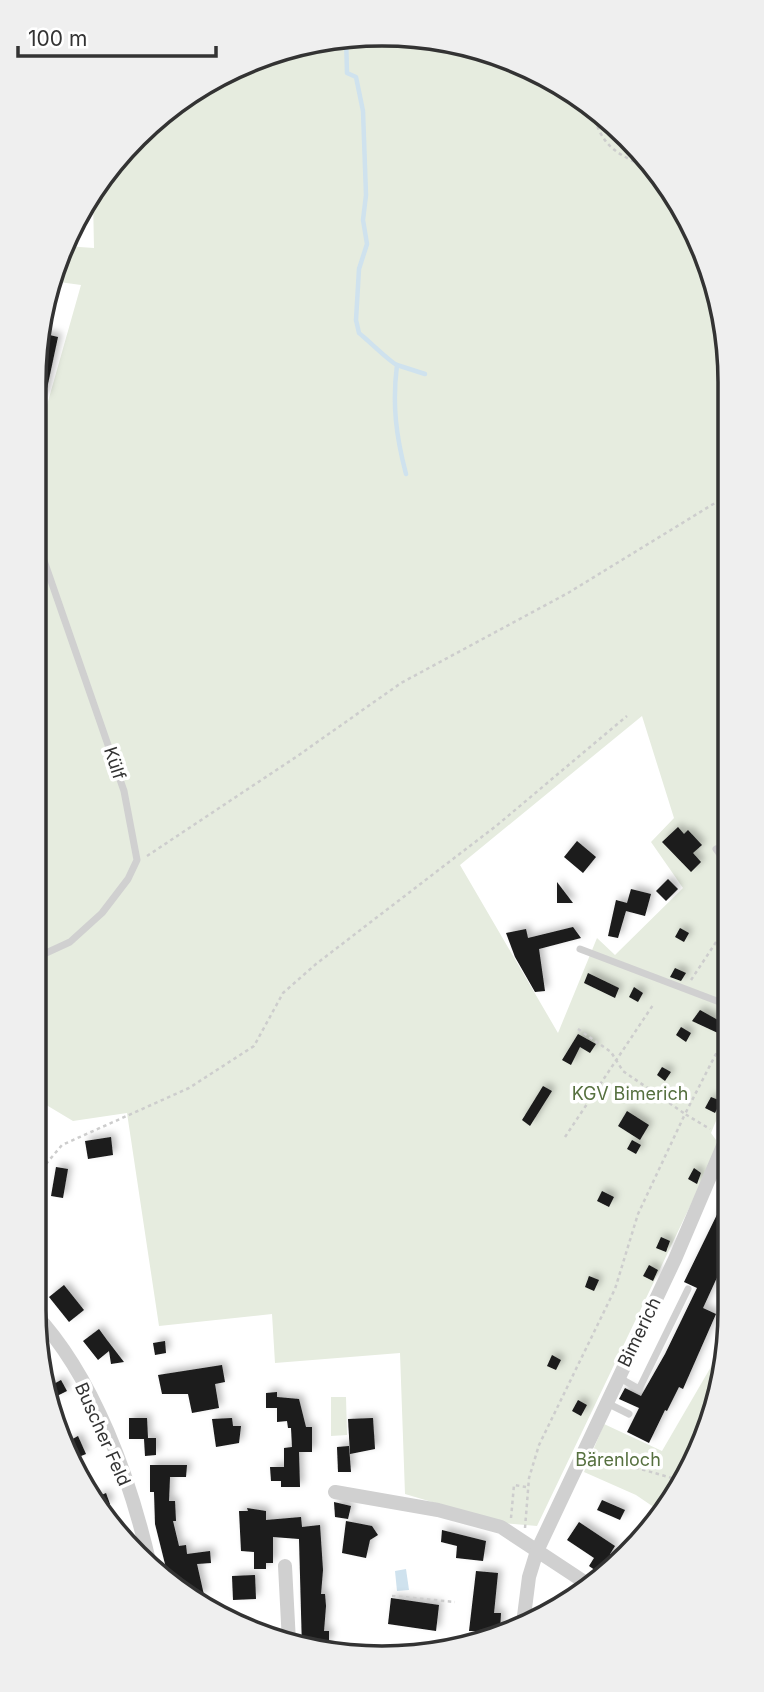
<svg xmlns="http://www.w3.org/2000/svg" width="764" height="1692" viewBox="0 0 764 1692" font-family="Inter,sans-serif">
  <style>
    .green { fill: #e6ecdf; fill-rule: evenodd }
    .water { fill: #cfe2ee }
    .lines { fill: none; stroke-linecap: round; stroke-linejoin: round }
    .stream { stroke: #cfe2ee; stroke-width: 4.5 }
    .building { fill: #1a1a1a; filter: url(#shadow) }
    .path { stroke: #cdcdcd; stroke-width: 2.5; stroke-dasharray: 3.5 3.5; stroke-linecap: butt }
    .service { stroke: #d0d0d0; stroke-width: 7 }
    .minor { stroke: #d0d0d0; stroke-width: 14 }
    .labels { text-anchor: middle; dominant-baseline: central; stroke-width: 7; stroke-linejoin: round; paint-order: stroke }
    .street-label { font-size: 18px; fill: #333; stroke: #fff }
    .park-label { font-size: 18px; fill: #56703f; stroke: #fff }
    .rim { fill: none; stroke: #333; stroke-width: 3.5 }
  </style>
  <defs>
    <filter id="shadow"><feDropShadow dx="4" dy="-4" stdDeviation="3.5" flood-color="#0004"/></filter>
  </defs>
  <rect width="100%" height="100%" fill="#fff"/>
  <!-- green -->
  <g class="green">
    <path d="M360,34l134,18 82,40 68,60 60,96 24,88 2,751 -19,46 5,7v12l-179,374 -34,-3 -98,-29 -5,-141 -125,10 -3,-49 -113,12 -32,-213 -54,8 -40,-24v-692h14l34,-120 -29,-4v-12l13,-23 29,2 -1,-49 27,-47 108,-83zM642,716l32,102 -23,24 32,46 -68,67 -18,-17 -39,95 -98,-168z"/>
    <polygon points="726,1341 712,1422 661,1512 636,1495 584,1472 604,1424 662,1451"/>
    <polygon points="331,1397 346,1397 347,1435 331,1436"/>
  </g>
  <!-- water -->
  <polygon class="water" points="406,1569 409,1590 397,1591 395,1571"/>
  <g class="lines">
    <!-- stream -->
    <g class="stream">
      <path d="M346,37l1,36 9,4 7,34 3,84 -3,25 4,24 -8,25 -3,51 3,13c10,8 31,29 38,32 -5,39 -1,71 9,109"/>
      <polyline points="397,365 425,374"/>
    </g>
  </g>
  <!-- building -->
  <g class="building">
    <polygon points="41,333 58,337 45,398 33,395"/>
    <polygon points="678,827 684,834 688,830 702,845 693,853 701,862 691,872 662,842"/>
    <polygon points="577,841 596,857 583,873 564,857"/>
    <polygon points="668,879 678,889 666,901 656,891"/>
    <polygon points="557,882 573,903 557,903"/>
    <polygon points="631,889 651,894 645,916 626,911 618,938 608,936 616,900 627,903"/>
    <polygon points="573,927 581,938 539,949 545,991 535,992 515,957 506,933 526,929 528,938"/>
    <polygon points="680,928 689,933 684,942 675,937"/>
    <polygon points="675,968 686,973 681,981 670,977"/>
    <polygon points="588,973 619,988 615,998 584,983"/>
    <polygon points="634,987 643,993 638,1002 629,997"/>
    <polygon points="700,1010 725,1024 720,1034 692,1021"/>
    <polygon points="681,1027 691,1033 686,1042 676,1035"/>
    <polygon points="578,1034 596,1044 590,1053 580,1047 571,1065 562,1060"/>
    <polygon points="662,1067 671,1072 665,1081 657,1075"/>
    <polygon points="543,1086 552,1091 530,1126 522,1120"/>
    <polygon points="711,1097 721,1101 715,1113 705,1108"/>
    <polygon points="627,1111 649,1125 640,1140 618,1126"/>
    <polygon points="111,1137 113,1155 88,1159 85,1141"/>
    <polygon points="632,1140 641,1145 636,1154 627,1149"/>
    <polygon points="56,1167 68,1169 63,1198 51,1196"/>
    <polygon points="694,1168 701,1173 697,1184 688,1179"/>
    <polygon points="730,1188 731,1258 724,1273 720,1271 703,1308 716,1314 683,1389 679,1387 667,1411 665,1410 649,1443 627,1432 639,1408 619,1399 625,1388 641,1396 665,1354 697,1288 684,1282"/>
    <polygon points="602,1191 614,1197 609,1207 597,1201"/>
    <polygon points="661,1237 670,1241 666,1252 656,1248"/>
    <polygon points="649,1265 658,1270 653,1281 643,1276"/>
    <polygon points="589,1276 599,1280 594,1291 585,1287"/>
    <polygon points="64,1285 84,1310 69,1322 49,1297"/>
    <polygon points="99,1329 107,1340 124,1362 111,1364 109,1351 98,1360 83,1341"/>
    <polygon points="165,1341 166,1353 155,1355 153,1343"/>
    <polygon points="552,1355 561,1360 556,1370 547,1366"/>
    <polygon points="222,1365 225,1382 215,1384 219,1408 192,1413 188,1394 162,1394 158,1375"/>
    <polygon points="61,1380 67,1391 55,1397 50,1386"/>
    <polygon points="277,1392 277,1397 299,1399 306,1427 312,1427 312,1452 299,1452 300,1487 281,1487 281,1481 271,1481 270,1467 284,1467 284,1448 292,1447 291,1428 288,1428 287,1421 277,1422 277,1408 266,1408 266,1393"/>
    <polygon points="578,1400 587,1405 581,1416 572,1411"/>
    <polygon points="129,1418 147,1418 148,1438 156,1438 156,1455 145,1456 144,1439 129,1439"/>
    <polygon points="232,1418 233,1426 241,1426 239,1443 216,1447 212,1419"/>
    <polygon points="373,1418 375,1449 350,1454 348,1419"/>
    <polygon points="78,1436 86,1454 76,1458 69,1441"/>
    <polygon points="349,1446 351,1472 338,1472 337,1447"/>
    <polygon points="150,1465 187,1465 186,1477 170,1477 169,1501 175,1501 176,1521 173,1521 179,1546 186,1545 187,1554 210,1551 211,1563 197,1564 204,1595 190,1597 169,1580 155,1524 154,1492 150,1492"/>
    <polygon points="106,1493 110,1504 101,1508 95,1498"/>
    <polygon points="602,1500 625,1510 620,1520 597,1510"/>
    <polygon points="334,1502 351,1506 348,1519 335,1517"/>
    <polygon points="247,1508 266,1511 266,1520 301,1517 302,1527 320,1525 323,1570 321,1594 325,1594 326,1606 324,1631 329,1631 329,1642 324,1642 323,1652 302,1648 299,1539 273,1537 273,1563 266,1563 266,1569 254,1569 254,1552 241,1551 239,1511 248,1511"/>
    <polygon points="346,1521 372,1526 378,1535 370,1540 366,1558 342,1553"/>
    <polygon points="579,1522 615,1546 610,1554 619,1560 602,1575 589,1566 594,1558 567,1540"/>
    <polygon points="442,1530 486,1541 483,1561 456,1558 457,1546 441,1542"/>
    <polygon points="476,1571 498,1573 494,1613 501,1613 500,1631 469,1631"/>
    <polygon points="255,1575 256,1599 233,1600 232,1576"/>
    <polygon points="391,1598 439,1605 436,1631 388,1624"/>
  </g>
  <g class="lines">
    <!-- path -->
    <g class="path">
      <path d="M592,106c8,45 28,48 65,67"/>
      <polyline points="724,842 729,836"/>
      <polyline points="147,856 296,757 401,683 568,593 728,495"/>
      <polyline points="691,980 730,921"/>
      <polyline points="578,1029 611,1052 623,1071 685,1114 720,1046 730,1016"/>
      <polyline points="565,1137 653,1005"/>
      <polyline points="46,1164 62,1145 189,1088 254,1046 283,993 316,964 496,826 627,716"/>
      <polyline points="709,1429 708,1418 713,1417"/>
      <polyline points="595,1456 679,1480"/>
      <polyline points="511,1518 514,1485 526,1487"/>
      <polyline points="525,1528 529,1478 539,1445 615,1289 638,1214 685,1114 710,1129"/>
      <polyline points="392,1596 455,1602"/>
    </g>
    <!-- service -->
    <g class="service">
      <polyline points="716,849 729,867"/>
      <polyline points="580,949 730,1006"/>
      <polyline points="33,959 70,942 102,913 128,879 137,860 124,791 33,529"/>
      <polyline points="33,1174 40,1172"/>
      <polyline points="618,1377 639,1389 688,1289"/>
      <polyline points="605,1402 629,1414"/>
    </g>
    <!-- minor -->
    <g class="minor">
      <path d="M34,1313c60,63 97,168 116,252"/>
      <polyline points="335,1492 438,1510 501,1527 589,1585"/>
      <polyline points="285,1566 289,1642"/>
      <polyline points="523,1624 529,1577 537,1551 675,1259 726,1139 724,1128 730,1110"/>
    </g>
  </g>
  <g class="labels">
    <!-- street labels -->
    <g class="street-label">
      <text transform="translate(115 763) rotate(72)">Külf</text>
      <text transform="translate(639 1332) rotate(-64)">Bimerich</text>
      <text transform="translate(103 1434) rotate(66)">Buscher Feld</text>
    </g>
    <!-- park labels -->
    <g class="park-label">
      <text x="630" y="1093">KGV Bimerich</text>
      <text x="618" y="1459">Bärenloch</text>
    </g>
  </g>
  <!-- crop -->
  <path d="M0 0H764V1692H0ZM382 46H382A336 336 0 0 1 718 382V1310A336 336 0 0 1 382 1646H382A336 336 0 0 1 46 1310V382A336 336 0 0 1 382 46Z" fill="#efefef" fill-rule="evenodd"/>
  <path class="rim" d="M382 46H382A336 336 0 0 1 718 382V1310A336 336 0 0 1 382 1646H382A336 336 0 0 1 46 1310V382A336 336 0 0 1 382 46Z"/>
  <!-- scale -->
  <path d="M18 46v10h198v-10" fill="none" stroke="#333333" stroke-width="3.5"/>
  <text x="28" y="46" font-size="21" fill="#333333" stroke="#ffffff" stroke-width="5" paint-order="stroke">100 m</text>
</svg>
